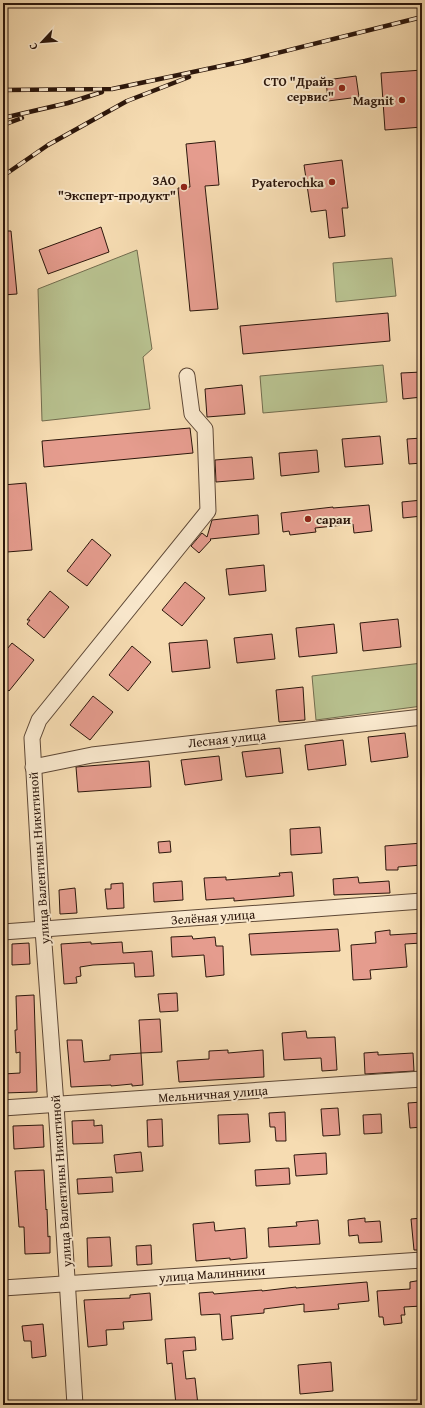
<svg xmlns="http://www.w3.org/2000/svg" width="425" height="1408" viewBox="0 0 425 1408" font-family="'Gentium Book Plus',serif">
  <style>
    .green { fill: #b8c18f; stroke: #726c4e }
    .building { fill: #e59c8e; stroke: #2c170c }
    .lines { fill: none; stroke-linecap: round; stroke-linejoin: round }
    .minor-casing { stroke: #5e4836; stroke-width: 17 }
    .minor { stroke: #f9e8cd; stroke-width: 15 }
    .rail-casing { stroke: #2c170c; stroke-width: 4.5 }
    .rail { stroke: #f9e8cd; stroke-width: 3; stroke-dasharray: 9; stroke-linecap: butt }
    .poi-dot { fill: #8f2418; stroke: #f9e8cd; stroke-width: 1.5 }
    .labels { text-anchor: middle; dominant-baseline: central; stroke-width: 4; stroke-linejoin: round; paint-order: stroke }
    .poi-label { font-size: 13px; font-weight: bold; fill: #2c170c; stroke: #f9e8cd; text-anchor: end }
    .street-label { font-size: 13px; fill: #2c170c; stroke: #f9e8cd }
  </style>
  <rect width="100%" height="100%" fill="#f6dcb2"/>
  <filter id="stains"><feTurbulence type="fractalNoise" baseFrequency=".005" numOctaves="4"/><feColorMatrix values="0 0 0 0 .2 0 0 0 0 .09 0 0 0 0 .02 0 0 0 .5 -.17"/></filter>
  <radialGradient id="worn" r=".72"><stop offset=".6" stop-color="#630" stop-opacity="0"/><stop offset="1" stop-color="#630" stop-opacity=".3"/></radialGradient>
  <!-- green -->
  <g class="green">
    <polygon points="137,250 152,349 143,357 150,409 42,421 38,289"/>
    <polygon points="392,258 396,296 336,302 333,263"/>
    <polygon points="383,365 387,402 263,413 260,376"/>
    <polygon points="422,663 422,706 316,720 312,676"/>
  </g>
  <!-- building -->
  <g class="building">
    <polygon points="422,70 422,127 385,130 381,73"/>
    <polygon points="356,76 359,97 328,101 326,80"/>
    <polygon points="215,141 219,185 205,186 218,309 190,311 178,188 190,187 186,144"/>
    <polygon points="342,160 348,208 342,208 345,236 329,238 326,210 311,212 304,165"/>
    <polygon points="101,227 109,252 48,274 39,250"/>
    <polygon points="3,231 11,231 17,294 3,295"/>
    <polygon points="388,313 390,341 243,354 240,326"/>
    <polygon points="422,372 422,397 403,399 401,373"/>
    <polygon points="242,385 245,414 207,417 205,389"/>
    <polygon points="190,428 193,453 44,467 42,441"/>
    <polygon points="380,436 383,464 345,467 342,439"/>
    <polygon points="422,438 422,463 409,464 407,439"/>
    <polygon points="317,450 319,472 281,476 279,453"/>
    <polygon points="252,457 254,479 216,482 215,460"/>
    <polygon points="26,483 32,550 7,552 3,508 3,485"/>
    <polygon points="422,500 422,516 403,518 402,502"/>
    <polygon points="369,505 372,531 354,533 353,524 315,528 316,532 290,535 289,531 283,532 281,513 333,507 333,508"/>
    <polygon points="258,515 259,534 210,539 211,540 199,553 191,546 202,533 207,537 212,520"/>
    <polygon points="92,539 111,555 87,586 67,571"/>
    <polygon points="264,565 266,591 229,595 226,569"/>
    <polygon points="185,582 205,598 182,626 162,610"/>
    <polygon points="50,591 69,607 44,638 27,624 30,620 27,620"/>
    <polygon points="398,619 401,647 363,651 360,623"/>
    <polygon points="334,624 337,653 299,657 296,628"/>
    <polygon points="272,634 275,659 237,663 234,638"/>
    <polygon points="207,640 210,668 172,672 169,643"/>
    <polygon points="12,643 34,660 9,691 3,686 3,654"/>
    <polygon points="132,646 151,662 128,691 109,675"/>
    <polygon points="303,687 305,720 279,722 276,690"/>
    <polygon points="93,696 113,712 90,740 70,725"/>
    <polygon points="405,733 408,757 371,762 368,737"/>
    <polygon points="343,740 346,765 308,770 305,745"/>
    <polygon points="280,748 283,773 246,777 242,752"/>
    <polygon points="219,756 222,780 185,785 181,760"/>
    <polygon points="149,761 151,787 78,792 76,767"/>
    <polygon points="320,827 322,853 291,855 290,829"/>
    <polygon points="170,841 171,852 159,853 158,842"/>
    <polygon points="422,843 422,865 398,867 398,870 386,870 385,846"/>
    <polygon points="292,872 294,896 234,901 234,898 206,900 204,878 226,877 226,880 280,876 279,873"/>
    <polygon points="358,877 359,883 389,881 390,893 334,895 333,879"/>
    <polygon points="182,881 183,900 154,902 153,883"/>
    <polygon points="123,883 124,908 107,909 105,889 111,889 111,884"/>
    <polygon points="75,888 77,913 60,914 59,890"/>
    <polygon points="338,929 340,951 251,955 249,934"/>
    <polygon points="390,930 390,935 422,933 422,943 405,944 407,967 370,970 371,979 353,980 351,945 376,943 375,932"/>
    <polygon points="192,936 193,939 215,937 216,946 223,946 224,975 206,977 204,955 172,957 171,937"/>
    <polygon points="91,942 91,944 122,942 123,953 152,951 154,976 135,977 134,963 93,965 80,967 81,976 76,977 77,983 64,984 61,944"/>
    <polygon points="29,943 30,964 12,965 12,944"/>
    <polygon points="177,993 178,1011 160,1012 158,994"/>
    <polygon points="34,995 37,1092 3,1093 3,1074 20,1073 20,1052 16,1053 15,1030 17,1030 16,996"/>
    <polygon points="160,1019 162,1052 141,1053 139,1020"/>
    <polygon points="306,1031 307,1038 335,1037 337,1070 322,1071 321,1058 284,1060 282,1033"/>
    <polygon points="67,1040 82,1040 84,1062 110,1060 110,1055 141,1053 143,1085 132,1086 132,1084 111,1086 111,1085 71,1087"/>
    <polygon points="228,1050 228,1053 263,1050 264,1077 179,1082 177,1061 209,1059 209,1051"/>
    <polygon points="378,1052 378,1055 413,1053 414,1071 365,1074 364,1053"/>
    <polygon points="422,1102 422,1127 410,1128 408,1103"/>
    <polygon points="338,1108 340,1135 323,1136 321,1109"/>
    <polygon points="285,1112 286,1141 276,1141 275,1127 270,1127 269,1113"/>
    <polygon points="248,1114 250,1142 219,1144 218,1115"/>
    <polygon points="381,1114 382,1133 364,1134 363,1115"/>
    <polygon points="162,1119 163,1146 148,1147 147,1120"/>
    <polygon points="94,1120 94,1126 102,1125 103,1143 73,1144 72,1121"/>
    <polygon points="43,1125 44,1147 14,1149 13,1126"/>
    <polygon points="141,1152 143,1171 116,1173 114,1155"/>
    <polygon points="326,1153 327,1174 296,1176 294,1155"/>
    <polygon points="289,1168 290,1184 256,1186 255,1170"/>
    <polygon points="44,1170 46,1210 47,1209 48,1237 50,1236 50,1253 25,1254 24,1227 19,1227 15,1171"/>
    <polygon points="112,1177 113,1192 78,1194 77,1179"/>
    <polygon points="365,1218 365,1222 380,1221 382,1242 359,1243 358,1235 349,1236 348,1220"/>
    <polygon points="422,1218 422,1250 414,1250 411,1219"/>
    <polygon points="318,1220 320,1244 269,1247 268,1228 297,1226 296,1222"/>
    <polygon points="214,1222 215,1231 245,1228 247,1258 230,1260 230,1258 196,1261 193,1224"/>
    <polygon points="110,1237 112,1266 88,1267 87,1238"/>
    <polygon points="151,1245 152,1264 137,1265 136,1246"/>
    <polygon points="422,1280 422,1306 404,1307 405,1315 401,1315 402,1323 384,1325 383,1317 379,1317 377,1291 410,1289 410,1282"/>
    <polygon points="367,1282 369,1301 338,1304 339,1309 304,1312 304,1304 264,1309 264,1313 231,1316 233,1339 222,1340 220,1314 201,1315 199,1293 213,1292 214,1294 262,1290 262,1291 296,1287 296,1288"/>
    <polygon points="150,1293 152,1320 123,1322 124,1329 106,1330 107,1345 88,1347 84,1300 130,1298 130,1295"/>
    <polygon points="43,1324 46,1356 32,1358 31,1341 24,1341 22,1326"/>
    <polygon points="195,1337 196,1350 183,1351 186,1379 195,1378 198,1405 176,1405 172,1363 167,1364 165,1339"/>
    <polygon points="331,1362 333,1391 300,1394 298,1365"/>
  </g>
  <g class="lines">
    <!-- minor casing -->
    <g class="minor-casing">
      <g id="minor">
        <polyline points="33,767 92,755 422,717"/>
        <polyline points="3,932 422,901"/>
        <polyline points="3,1108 422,1079"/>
        <polyline points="3,1288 422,1260"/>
        <polyline points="75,1405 56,1105 43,930 32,738 39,720 208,511 205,429 192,414 187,376"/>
      </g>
    </g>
    <!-- minor -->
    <use href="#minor" class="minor"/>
    <!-- rail casing -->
    <g class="rail-casing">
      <g id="rail">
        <polyline points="3,90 112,89 245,61 422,17"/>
        <polyline points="3,118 68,103 102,92"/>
        <polyline points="3,125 22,118"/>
        <polyline points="3,176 48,145 127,101 189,77"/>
      </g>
    </g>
    <!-- rail -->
    <use href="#rail" class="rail"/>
  </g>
  <!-- markers -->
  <g class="poi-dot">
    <circle cx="342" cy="88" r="4"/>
    <circle cx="402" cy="100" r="4"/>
    <circle cx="332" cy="182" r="4"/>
    <circle cx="184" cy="187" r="4"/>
    <circle cx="308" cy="519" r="4"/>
  </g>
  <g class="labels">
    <!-- poi labels -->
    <g class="poi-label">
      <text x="334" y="81">СТО "Драйв<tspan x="334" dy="15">сервис"</tspan></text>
      <text x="394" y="100">Magnit</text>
      <text x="176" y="180">ЗАО<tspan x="176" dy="15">"Эксперт-продукт"</tspan></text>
      <text x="324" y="182">Pyaterochka</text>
      <text x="316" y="519" text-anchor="start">сараи</text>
    </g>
    <!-- street labels -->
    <g class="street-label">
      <text transform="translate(227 739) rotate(-6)">Лесная улица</text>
      <text transform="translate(39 858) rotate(-94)">улица Валентины Никитиной</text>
      <text transform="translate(213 917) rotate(-4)">Зелёная улица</text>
      <text transform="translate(213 1094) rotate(-4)">Мельничная улица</text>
      <text transform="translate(61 1181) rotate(-94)">улица Валентины Никитиной</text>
      <text transform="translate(212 1274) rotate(-4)">улица Малинники</text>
    </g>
  </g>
  <!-- margin -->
  <rect width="425" height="1408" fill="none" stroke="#f6dcb2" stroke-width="16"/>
  <rect x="4" y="4" width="417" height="1400" fill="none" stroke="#2c170c" stroke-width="2"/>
  <rect x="8" y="8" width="409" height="1392" fill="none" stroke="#2c170c"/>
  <!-- north arrow -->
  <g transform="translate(42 42) rotate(244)" stroke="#f9e8cd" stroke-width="3" paint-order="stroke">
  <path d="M0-3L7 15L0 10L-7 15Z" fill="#2c170c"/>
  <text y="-6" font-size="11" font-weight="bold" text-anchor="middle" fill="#2c170c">С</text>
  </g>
  <rect width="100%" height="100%" filter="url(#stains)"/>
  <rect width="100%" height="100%" fill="url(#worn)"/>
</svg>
